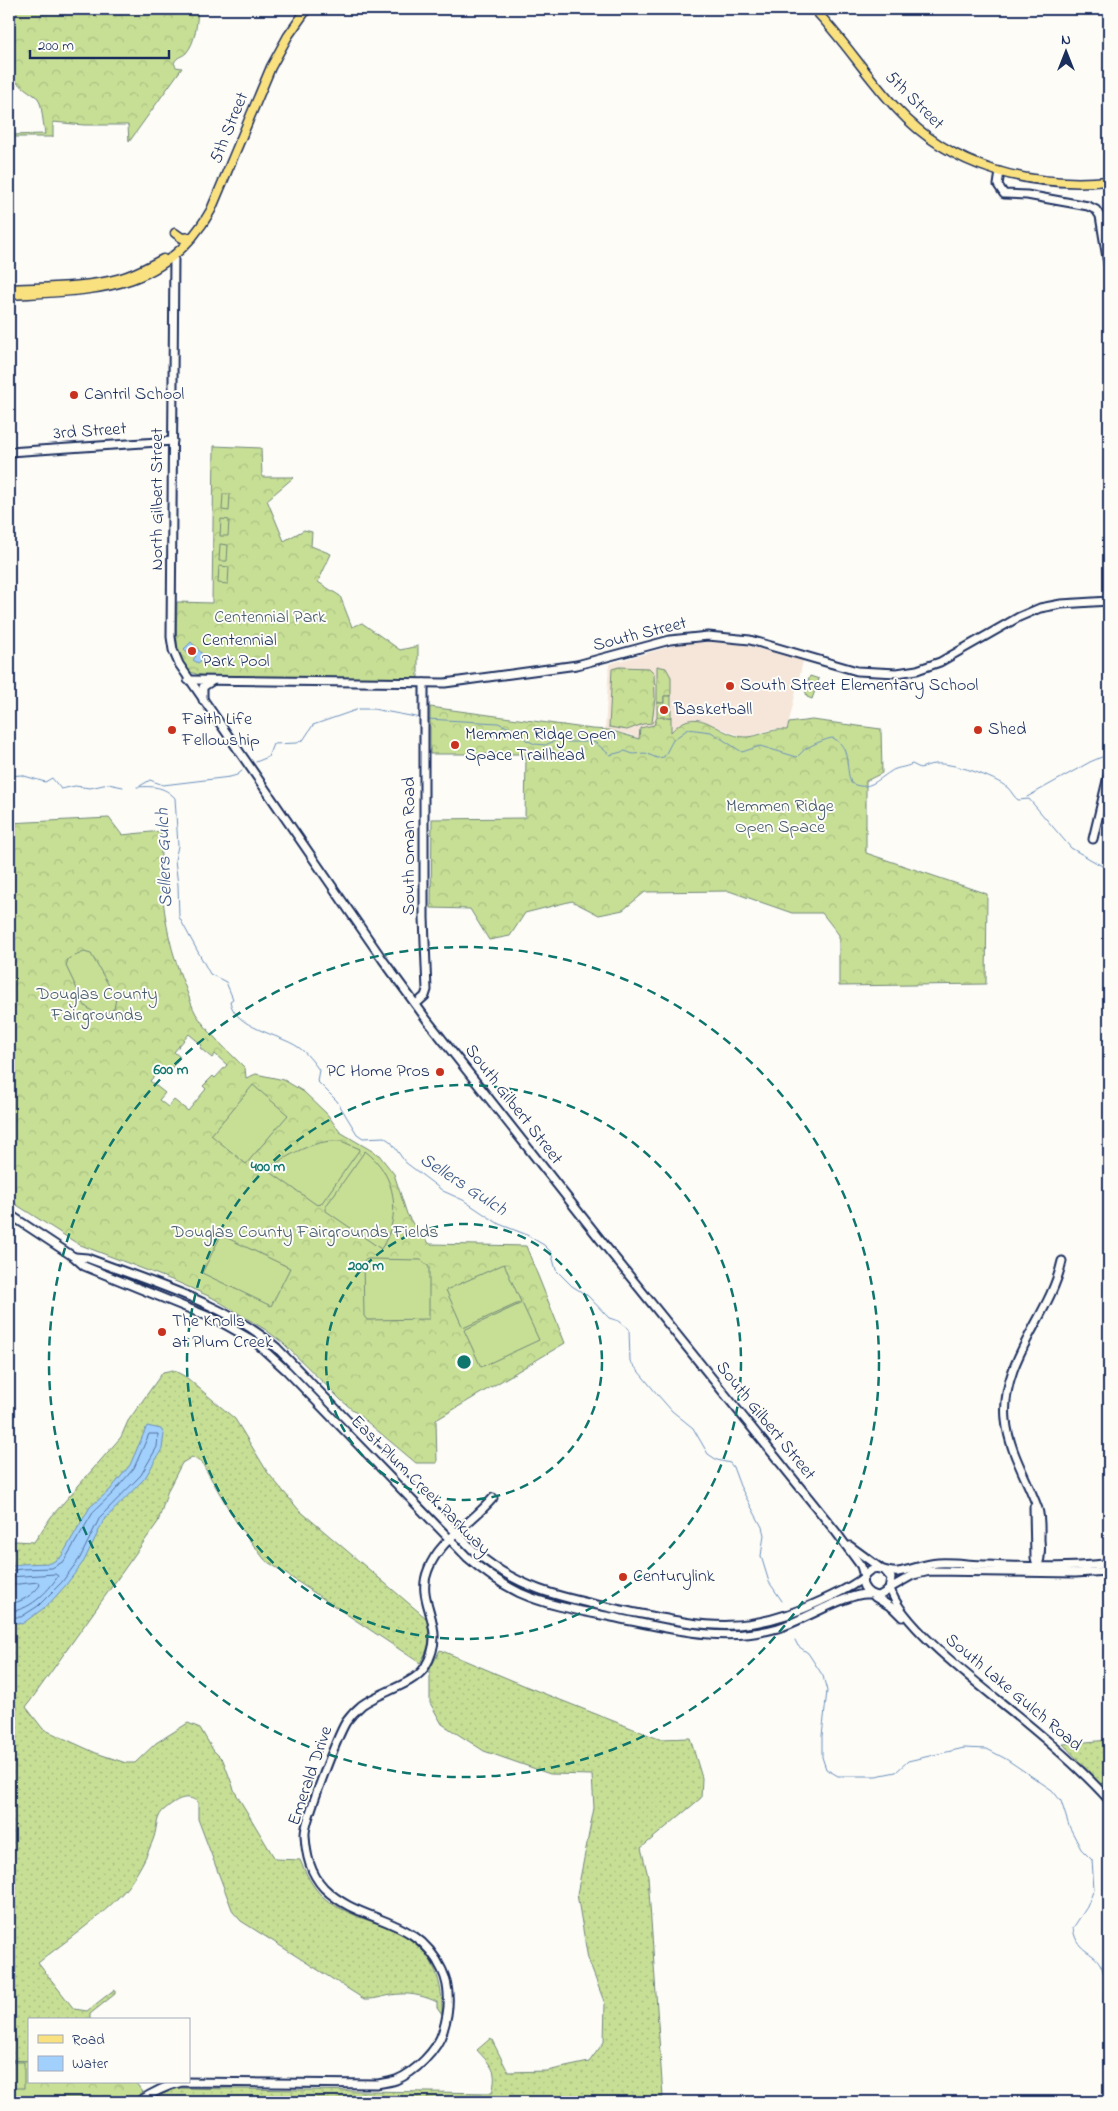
<svg xmlns="http://www.w3.org/2000/svg" width="1118" height="2111" viewBox="0 0 1118 2111" font-family="'Indie Flower',sans-serif">
  <style>
    .built { fill: #f5e6d9 }
    .grass { fill: url(#grass-dots); stroke: #71877a }
    .forest { fill: url(#forest-crowns); stroke: #71877a; fill-rule: evenodd }
    .pitch { fill: #c7df95; stroke: #71877a }
    .water { fill: #a1d0fd; stroke: #6b90bd }
    .lines { fill: none; stroke-linecap: round; stroke-linejoin: round }
    .shore { stroke: #516f9e; stroke-width: 1 }
    .stream { stroke: #6b90bd; stroke-width: 1 }
    .secondary-casing { stroke: #1b2f5e; stroke-width: 11 }
    .primary-casing { stroke: #1b2f5e; stroke-width: 11 }
    .secondary { stroke: #fdfcf7; stroke-width: 7 }
    .primary { stroke: #fae180; stroke-width: 8 }
    .ring { fill: none; stroke: #0f766e; stroke-width: 2.5; stroke-dasharray: 9 6 }
    .poi-dot { fill: #c8321e; stroke: #fdfcf7; stroke-width: 2 }
    .labels { text-anchor: middle; dominant-baseline: central; stroke-width: 4; stroke-linejoin: round; paint-order: stroke }
    .street-label { font-size: 18px; fill: #1b2f5e; stroke: #fdfcf7 }
    .poi-label { font-size: 18px; fill: #1b2f5e; stroke: #fdfcf7; text-anchor: start }
    .park-label { font-size: 18px; fill: #465b6c; stroke: #fdfcf7 }
    .water-label { font-size: 19px; font-style: italic; fill: #3c5786; stroke: #fdfcf7 }
    .centre { fill: #0f766e; stroke: #fdfcf7; stroke-width: 2.5 }
    .ring-label { font-size: 15px; text-anchor: middle; font-weight: bold; fill: #0f766e; stroke: #fdfcf7; stroke-width: 4; stroke-linejoin: round; paint-order: stroke }
  </style>
  <defs>
    <pattern id="grass-dots" width="8" height="8" patternUnits="userSpaceOnUse" patternTransform="scale(1.25)"><rect width="8" height="8" fill="#c7df95"/><path d="M2 2h.1M6 6h.1" fill="none" stroke="#aac083" stroke-width="1.8" stroke-linecap="round"/></pattern>
    <pattern id="forest-crowns" width="20" height="18" patternUnits="userSpaceOnUse" patternTransform="scale(1.25)"><rect width="20" height="18" fill="#c7df95"/><path d="M2 6a3 3 0 1 1 6 0M12 15a3 3 0 1 1 6 0" fill="none" stroke="#aac083"/></pattern>
  </defs>
  <rect width="100%" height="100%" fill="#fdfcf7"/>
  <filter id="ink" filterUnits="userSpaceOnUse"><feTurbulence type="fractalNoise" baseFrequency=".02" numOctaves="2"/><feDisplacementMap in="SourceGraphic" scale="10" xChannelSelector="R" yChannelSelector="G"/><feConvolveMatrix kernelMatrix="1 2 1 2 8 2 1 2 1" color-interpolation-filters="sRGB"/></filter>
  <g filter="url(#ink)">
    <!-- built -->
    <polygon class="built" points="710,642 745,645 803,661 787,730 773,729 748,737 742,737 701,720 695,719 681,724 671,733 642,741 631,735 605,729 609,664 679,644"/>
    <!-- grass -->
    <g class="grass">
      <path d="M173,1370l13,7 49,42 33,54 31,37 127,108c4,19 5,28 -6,45l-155,-103 -27,-35 -36,-62 -10,-6 -10,6 -14,27 -10,32 -132,185 17,22 53,24 30,10h9l21,-20 32,-20 12,5 13,22 10,10 12,32 40,67 25,1c6,14 12,26 22,36 11,10 24,15 37,21 16,6 35,11 49,21 27,17 35,46 34,77l-5,-7v-6c-10,-5 -25,-9 -36,-8 -13,0 -24,6 -37,5l-123,-78 -8,-9 -35,-93v-17c-12,-9 -22,-2 -33,7 -9,6 -8,19 -11,28 -6,17 -15,34 -25,48 -20,27 -64,56 -91,78l36,46 13,2 28,-22v5l-25,20v6h-61v41l-20,-1v-517l6,-2 19,1 17,-25 70,-80 7,-16 35,-49z"/>
      <path d="M440,1650l95,40 124,49 31,-1 12,40 -1,20 -60,50 7,28 15,221h-17l-1,5h-495l24,-14 318,5c6,-23 0,-26 -15,-43l14,-12 17,34 39,-1 42,-9 15,-20 1,-38 -17,-45 -11,-65 17,-86 -2,-33 -42,-1 -66,-23 -42,-27 -12,-21v-34z"/>
      <polygon points="1109,1740 1109,1765 1106,1790 1063,1744"/>
    </g>
    <!-- forest -->
    <g class="forest">
      <path d="M9,9h189c-1,13 -2,33 -12,44 -4,4 -9,3 -12,10l2,4 6,1 -53,74 -1,-17h-44l-31,-3v15h-44v-2l36,-1 -4,-28 -3,-8 -29,-21z"/>
      <path d="M214,446l47,2 1,29h32l-27,23 17,41 20,-11 8,2 -1,14 20,8 -13,28 22,14 12,31 10,-4 38,27 18,-4v32l-190,-1c-10,-1 -22,0 -32,-3 -25,-7 -19,-51 -19,-72l35,1z"/>
      <polygon points="657,666 666,668 671,677 671,696 664,696 664,703 657,703"/>
      <polygon points="619,667 649,668 654,673 655,698 652,723 643,724 627,730 609,727 612,669"/>
      <polygon points="810,676 819,679 812,699 807,697 805,689"/>
      <path d="M430,707l162,22 17,1 30,9 1,-11 14,-3 3,-8h14v15c28,-31 46,5 75,5 14,0 22,-9 41,-7l2,-7 23,-3 69,9 1,44 -16,8v72l121,41 -1,90 -147,2v-51l-17,-22h-30l-63,-22 -84,1 -22,18 -24,5 -27,-14 -47,12 -15,23 -21,4 -19,-31 -39,-1 1,-89 93,-1 1,-62 -5,-2h-91z"/>
      <path d="M109,818l13,17 39,-4c-1,58 2,103 25,158 3,8 6,18 10,25 13,20 32,37 49,54l1,10 10,-4 28,6 20,12 23,22 13,18 39,23 15,19 13,40 9,15 14,15 96,2 39,97 -129,77 1,43h-21l-75,-63 -58,-57 -17,-13 -53,-32 -36,-16 -99,-38 -69,-44v-377zM189,1034l13,11 -2,3 12,10 3,-4 12,11 -12,13 -2,-2 -10,10 3,3 -18,22 -14,-11 -6,7 -9,-7 6,-7 -15,-12 9,-11 3,3 4,-5 4,2 10,-13 -6,-5z"/>
      <polygon points="9,2060 29,2061 29,2082 135,2082 143,2092 129,2102 9,2102"/>
    </g>
    <!-- pitch -->
    <g class="pitch">
      <polygon points="223,494 230,494 229,511 222,510"/>
      <polygon points="221,519 229,520 228,536 220,536"/>
      <polygon points="220,544 228,545 227,561 219,561"/>
      <polygon points="219,566 229,567 228,584 218,583"/>
      <polygon points="664,696 671,696 671,717 657,717 657,703 664,703"/>
      <polygon points="84,952 91,954 116,998 114,1009 99,1016 85,1006 66,966 68,959"/>
      <polygon points="253,1085 288,1115 246,1164 211,1135"/>
      <path d="M341,1141l19,8 -39,55 -4,1 -51,-36c23,-13 47,-30 75,-28z"/>
      <path d="M365,1151c32,24 37,65 16,98l-55,-38v-5z"/>
      <polygon points="221,1235 290,1268 271,1306 202,1273"/>
      <polygon points="368,1259 421,1260 429,1267 429,1319 367,1320 364,1316 363,1261"/>
      <polygon points="504,1264 521,1302 463,1328 446,1290"/>
      <polygon points="522,1303 539,1340 481,1367 464,1330"/>
      <rect x="9" y="2062" width="15" height="26"/>
      <rect x="39" y="2097" width="42" height="5"/>
    </g>
    <!-- water -->
    <g class="water">
      <polygon points="191,642 205,657 198,663 193,660 196,656 193,653 188,654 184,649"/>
      <polygon points="147,1426 161,1429 164,1434 162,1449 145,1478 104,1520 84,1561 66,1585 48,1605 22,1624 9,1621 9,1567 21,1564 51,1563 61,1557 90,1507 110,1490 130,1465"/>
    </g>
    <g class="lines">
      <!-- shore -->
      <g class="shore">
        <polyline points="9,1571 21,1569 52,1568 64,1561 94,1511 113,1493 134,1468 149,1434 158,1434 157,1447 141,1475 100,1517 80,1558 62,1582 38,1606 21,1617 9,1617"/>
        <path d="M9,1577l46,-3 3,2c-10,16 -30,36 -49,35"/>
        <path d="M9,1585l29,-3 2,3c-6,9 -20,19 -31,18"/>
      </g>
      <!-- stream -->
      <g class="stream">
        <path d="M427,719l71,4 19,8 9,9 9,4 10,1 12,-5 12,2h23l4,1 14,12 15,-4 8,3 12,-1 12,5 7,-1 9,-17 15,-11 23,3 31,20 18,-6 37,11c2,-2 4,-4 6,-6 3,-4 24,-13 30,-13 18,9 12,29 18,45 17,9 26,-3 39,-11 6,-5 15,-4 22,-8l8,4c5,-1 9,-4 15,-4 17,-2 60,13 73,24 3,3 6,9 10,12l11,-1 42,49 38,22"/>
        <polyline points="256,762 268,757 273,744 297,743 304,739 313,725 359,709 373,709 421,718"/>
        <polyline points="9,776 21,775 45,782 52,778 61,789 75,786 90,788 108,784 123,787"/>
        <polyline points="140,786 150,780 163,785 230,777 237,775 242,771"/>
        <path d="M137,787c15,-1 27,-1 38,11l3,48 -3,14 3,25 1,32 31,57 16,8 7,17 -3,2c4,27 49,33 68,46 8,5 16,16 21,23l-2,11 20,20 20,33 6,4 21,-1 7,5 14,20 38,29 20,9 36,24 26,10 19,11 7,7 5,18 16,16 16,10 21,22 10,3 10,8 1,32 27,33 15,17 21,17 15,26 9,6 13,3 3,4 7,19 22,41 2,8 -3,21 8,26 13,19"/>
        <polyline points="1027,797 1090,762 1104,756"/>
        <path d="M795,1640l3,6 10,7 15,23 4,15 -5,45v21l4,12 12,7h38l20,-4 12,-11 56,-13 23,1 19,10 46,31 9,11 8,25 12,23 11,11 2,29 -7,18 -14,21c4,28 24,21 30,43 5,19 -5,36 6,54"/>
      </g>
      <!-- secondary casing -->
      <g class="secondary-casing">
        <g id="secondary">
          <polyline points="1000,172 998,185 1004,194 1027,195 1088,206 1096,210 1100,216 1109,270"/>
          <polyline points="174,255 171,637 173,650 179,664 383,960 427,1020 607,1248 836,1532 861,1566 864,1576"/>
          <polyline points="9,452 173,441"/>
          <polyline points="188,680 445,683 577,665 670,640 708,636 750,640 857,671 897,673 917,670 940,662 1019,617 1040,608 1061,604 1109,601"/>
          <polyline points="203,700 203,687 212,681"/>
          <polyline points="1093,839 1109,772"/>
          <polyline points="416,1004 425,996 427,990 424,918 424,683"/>
          <path d="M9,1214l65,43 10,9 133,54 37,21 33,30 180,186c16,14 33,26 53,36 29,13 61,18 92,24 55,11 110,27 166,11 25,-7 70,-36 91,-34"/>
          <path d="M75,1257l12,1c63,24 140,46 190,90l196,202c45,40 91,48 148,60 81,16 122,28 200,-9 14,-7 30,-13 43,-24"/>
          <polyline points="1034,1507 1035,1558 1038,1568"/>
          <polyline points="850,1546 880,1568"/>
          <path d="M1038,1566c3,-9 3,-17 2,-26 0,-10 1,-21 -2,-31 -10,-29 -29,-57 -32,-89 -6,-60 44,-103 56,-159"/>
          <path d="M885,1571l6,7 -2,12 -10,6c-13,0 -24,-16 -10,-25 9,-7 18,3 29,1 13,-2 26,-8 40,-9 17,-1 33,2 50,2 37,2 85,4 121,-2"/>
          <path d="M890,1588c10,39 102,106 135,134 29,24 58,49 84,78"/>
          <polyline points="890,1588 913,1575 930,1571 1075,1573 1109,1571"/>
          <polyline points="875,1597 893,1608 902,1617"/>
          <path d="M138,2102c15,-10 27,-16 44,-20l195,2c6,-1 13,-2 19,-4 19,-8 41,-29 47,-49 6,-19 8,-42 -1,-61 -26,-56 -81,-45 -118,-82 -14,-15 -18,-33 -19,-53 -1,-13 33,-100 41,-113 5,-7 10,-12 16,-17 17,-13 52,-20 63,-38 25,-42 -11,-63 3,-97 11,-30 45,-48 65,-72"/>
        </g>
      </g>
      <!-- primary casing -->
      <g class="primary-casing">
        <g id="primary">
          <path d="M814,9c30,31 53,68 83,100 55,60 134,79 212,72"/>
          <polyline points="175,233 182,238 192,237"/>
          <path d="M9,289c36,-2 76,-1 112,-11 15,-4 28,-12 42,-19"/>
          <path d="M9,295c84,-5 155,-2 202,-85l60,-143 17,-31 19,-27"/>
        </g>
      </g>
      <!-- secondary -->
      <use href="#secondary" class="secondary"/>
      <!-- primary -->
      <use href="#primary" class="primary"/>
    </g>
  </g>
  <!-- distance rings -->
  <g class="ring">
    <circle cx="464" cy="1362" r="138"/>
    <circle cx="464" cy="1362" r="277"/>
    <circle cx="464" cy="1362" r="415"/>
  </g>
  <!-- markers -->
  <g class="poi-dot">
    <circle cx="74" cy="395" r="5"/>
    <circle cx="192" cy="651" r="5"/>
    <circle cx="730" cy="686" r="5"/>
    <circle cx="664" cy="710" r="5"/>
    <circle cx="172" cy="730" r="5"/>
    <circle cx="978" cy="730" r="5"/>
    <circle cx="455" cy="745" r="5"/>
    <circle cx="440" cy="1072" r="5"/>
    <circle cx="162" cy="1332" r="5"/>
    <circle cx="623" cy="1577" r="5"/>
  </g>
  <g class="labels">
    <!-- street labels -->
    <g class="street-label">
      <text transform="translate(914 101) rotate(45)">5th Street</text>
      <text transform="translate(230 128) rotate(-68)">5th Street</text>
      <text transform="translate(90 432) rotate(-4)">3rd Street</text>
      <text transform="translate(158 499) rotate(-90)">North Gilbert Street</text>
      <text transform="translate(640 635) rotate(-14)">South Street</text>
      <text transform="translate(410 846) rotate(-90)">South Oman Road</text>
      <text transform="translate(513 1105) rotate(52)">South Gilbert Street</text>
      <text transform="translate(765 1421) rotate(51)">South Gilbert Street</text>
      <text transform="translate(420 1486) rotate(45)">East Plum Creek Parkway</text>
      <text transform="translate(1013 1693) rotate(40)">South Lake Gulch Road</text>
      <text transform="translate(311 1776) rotate(-71)">Emerald Drive</text>
    </g>
    <!-- poi labels -->
    <g class="poi-label">
      <text x="84" y="395">Cantril School</text>
      <text x="202" y="641">Centennial<tspan x="202" dy="21">Park Pool</tspan></text>
      <text x="740" y="686">South Street Elementary School</text>
      <text x="674" y="710">Basketball</text>
      <text x="182" y="720">Faith Life<tspan x="182" dy="21">Fellowship</tspan></text>
      <text x="988" y="730">Shed</text>
      <text x="465" y="735">Memmen Ridge Open<tspan x="465" dy="21">Space Trailhead</tspan></text>
      <text x="430" y="1072" text-anchor="end">PC Home Pros</text>
      <text x="172" y="1322">The Knolls<tspan x="172" dy="21">at Plum Creek</tspan></text>
      <text x="633" y="1577">Centurylink</text>
    </g>
    <!-- park labels -->
    <g class="park-label">
      <text x="270" y="618">Centennial Park</text>
      <text x="780" y="807">Memmen Ridge<tspan x="780" dy="21">Open Space</tspan></text>
      <text x="97" y="995">Douglas County<tspan x="97" dy="21">Fairgrounds</tspan></text>
      <text x="305" y="1233">Douglas County Fairgrounds Fields</text>
    </g>
    <!-- water labels -->
    <g class="water-label">
      <text transform="translate(165 858) rotate(-92)">Sellers Gulch</text>
      <text transform="translate(463 1185) rotate(33)">Sellers Gulch</text>
    </g>
  </g>
  <circle cx="464" cy="1362" r="8" class="centre"/>
  <g class="ring-label">
    <text x="171" y="1074">600 m</text>
    <text x="268" y="1171">400 m</text>
    <text x="366" y="1270">200 m</text>
  </g>
  <!-- margin -->
  <rect width="1118" height="2111" fill="none" stroke="#fdfcf7" stroke-width="30"/>
  <rect x="15" y="15" width="1088" height="2081" fill="none" stroke="#1b2f5e" stroke-width="2" filter="url(#ink)"/>
  <!-- legend -->
  <rect x="28" y="2018" width="162" height="65" fill="#fdfcf7" stroke="#a3aaba"/>
  <rect x="38" y="2035" width="25" height="8" fill="#fae180" stroke="#a3aaba"/>
  <text x="72" y="2044" font-size="15" fill="#1b2f5e">Road</text>
  <rect x="38" y="2056" width="25" height="15" fill="#a1d0fd" stroke="#a3aaba"/>
  <text x="72" y="2068" font-size="15" fill="#1b2f5e">Water</text>
  <!-- north arrow -->
  <g transform="translate(1066 52)" stroke="#fdfcf7" stroke-width="4" paint-order="stroke">
  <path d="M0-4L9 19L0 12L-9 19Z" fill="#1b2f5e"/>
  <text y="-8" font-size="14" font-weight="bold" text-anchor="middle" fill="#1b2f5e">N</text>
  </g>
  <!-- scale -->
  <path d="M30 50v8h139v-8" fill="none" stroke="#1b2f5e" stroke-width="2.5"/>
  <text x="38" y="50" font-size="15" fill="#1b2f5e" stroke="#fdfcf7" stroke-width="4" paint-order="stroke">200 m</text>
</svg>
